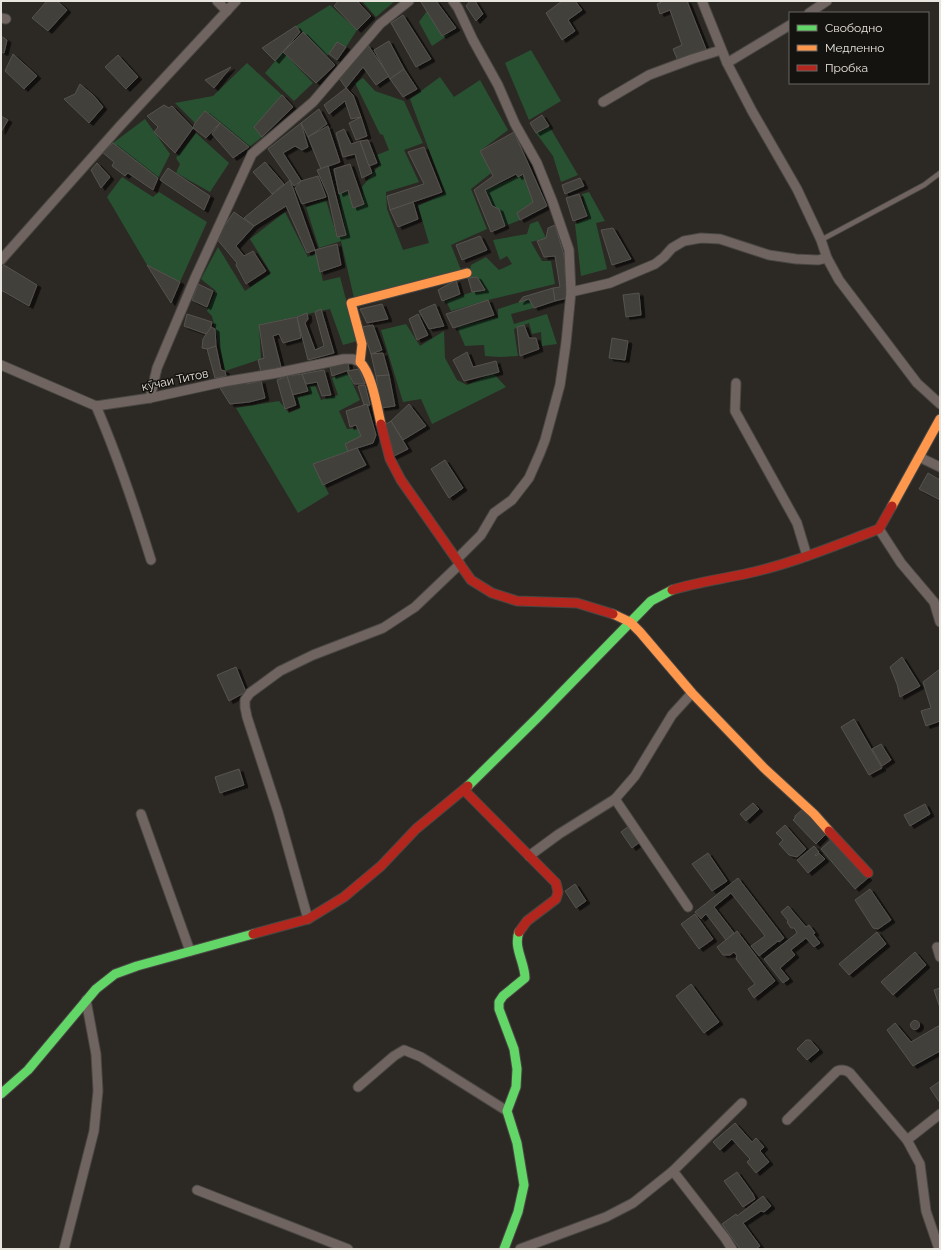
<svg xmlns="http://www.w3.org/2000/svg" width="941" height="1250" viewBox="0 0 941 1250" font-family="Raleway,sans-serif">
  <style>
    .green { fill: #285132 }
    .building { fill: #423f3b; stroke: #56534f; filter: url(#shadow) }
    .lines { fill: none; stroke-linecap: round; stroke-linejoin: round }
    .lane-casing { stroke: #494743; stroke-width: 6 }
    .street-casing { stroke: #494743; stroke-width: 11 }
    .fast-casing { stroke: #494743; stroke-width: 11 }
    .slow-casing { stroke: #494743; stroke-width: 11 }
    .jam-casing { stroke: #494743; stroke-width: 11 }
    .lane { stroke: #706460; stroke-width: 4.5 }
    .street { stroke: #706460; stroke-width: 9 }
    .fast { stroke: #63d668; stroke-width: 9 }
    .slow { stroke: #ff974d; stroke-width: 9 }
    .jam { stroke: #b3261e; stroke-width: 9 }
    .labels { text-anchor: middle; dominant-baseline: central; stroke-width: 3; stroke-linejoin: round; paint-order: stroke }
    .street-label { font-size: 12px; fill: #e8e5de; stroke: #15130f }
  </style>
  <defs>
    <filter id="shadow"><feDropShadow dx="4" dy="2.5" stdDeviation="0" flood-color="#0009"/></filter>
  </defs>
  <rect width="100%" height="100%" fill="#2c2924"/>
  <!-- green -->
  <g class="green">
    <polygon points="362,1 395,1 376,17"/>
    <polygon points="330,5 357,30 346,47 337,43 329,54 327,56 296,26"/>
    <polygon points="427,11 442,36 450,34 432,46 419,22"/>
    <polygon points="531,50 561,101 529,120 505,63"/>
    <polygon points="283,52 313,83 294,101 265,73"/>
    <polygon points="247,63 282,95 254,127 262,137 249,147 205,111 195,123 175,103 213,96"/>
    <polygon points="440,77 454,97 480,80 508,130 480,151 491,173 471,189 487,229 451,245 461,270 354,298 341,241 319,248 306,207 326,200 337,237 346,235 339,194 348,190 353,208 364,204 362,187 380,164 377,155 389,150 383,135 380,134 355,83 363,78 375,91 404,101 423,143 404,150 419,182 386,192 387,209 403,250 429,243 418,206 445,193 410,99"/>
    <polygon points="145,119 170,154 158,178 113,143"/>
    <polygon points="549,126 578,175 561,182 553,156 536,133"/>
    <polygon points="196,133 229,163 210,192 176,173 180,164 176,158"/>
    <polygon points="523,174 533,202 517,213 520,220 505,226 499,209 492,206 485,190"/>
    <polygon points="122,177 153,197 159,192 207,222 180,282 147,265 107,197"/>
    <polygon points="589,192 605,221 596,223 607,269 581,276 575,224 588,218 582,194"/>
    <polygon points="285,212 308,257 316,253 323,281 340,277 357,341 343,345 330,309 259,325 261,359 225,371 212,316 207,311 216,291 201,279 218,247 245,291 271,273 250,239"/>
    <polygon points="538,221 546,238 531,242 542,261 551,261 555,284 488,300 451,311 446,301 472,292 485,290 477,277 468,278 471,265 486,257 499,270 512,264 507,256 500,260 493,240 527,234 530,224"/>
    <polygon points="529,299 534,308 511,314 514,324 547,314 557,344 542,346 541,332 532,334 529,323 514,329 518,356 500,357 485,356 484,345 465,346 457,327 498,317 498,309"/>
    <polygon points="406,324 420,346 444,331 445,358 457,380 467,385 493,373 506,387 432,424 421,399 403,402 381,330"/>
    <polygon points="348,373 360,400 339,411 347,429 357,428 361,436 345,444 348,451 313,464 329,494 298,513 236,408 279,401 289,413 300,408 297,397 310,394 307,387 315,385 321,400 338,395 332,378"/>
  </g>
  <!-- building -->
  <g class="building">
    <polygon points="47,1 57,1 67,10 48,31 32,18"/>
    <polygon points="338,1 357,1 371,16 357,30 334,6"/>
    <polygon points="422,1 436,1 456,28 442,36 421,2"/>
    <polygon points="470,1 475,1 483,14 476,21 466,6"/>
    <polygon points="562,1 575,1 582,10 568,20 575,31 562,40 546,13"/>
    <polygon points="664,1 687,1 706,49 678,61 673,49 682,45 670,10 660,14 657,4"/>
    <polygon points="403,15 431,59 416,67 391,23"/>
    <polygon points="296,26 300,32 275,61 262,48"/>
    <polygon points="303,32 335,65 316,83 283,52"/>
    <polygon points="1,36 7,40 4,53 1,52"/>
    <polygon points="389,41 404,69 390,79 374,50"/>
    <polygon points="337,42 346,47 337,60 329,54"/>
    <polygon points="368,45 389,76 376,85 363,67 346,88 339,78"/>
    <polygon points="13,54 37,76 24,89 5,71"/>
    <polygon points="118,55 138,77 126,89 105,67"/>
    <polygon points="231,67 214,88 205,80"/>
    <polygon points="404,69 417,89 403,97 390,79"/>
    <polygon points="80,84 94,96 103,107 89,123 64,99 75,94"/>
    <polygon points="346,88 353,95 361,117 351,119 345,101 329,114 324,105"/>
    <polygon points="282,95 293,107 262,137 254,127"/>
    <polygon points="164,105 169,108 172,106 193,128 175,153 154,132 158,127 147,116"/>
    <polygon points="319,109 327,124 308,137 301,123"/>
    <polygon points="205,111 220,123 206,138 193,128 195,123"/>
    <polygon points="542,115 549,126 536,133 530,123"/>
    <polygon points="1,116 8,120 1,132"/>
    <polygon points="361,117 367,136 356,140 349,123"/>
    <polygon points="220,123 249,147 233,158 212,134"/>
    <polygon points="301,123 308,147 302,150 295,146 283,153 301,181 294,186 268,149"/>
    <polygon points="328,126 340,162 321,169 308,137"/>
    <polygon points="344,129 351,144 360,141 372,173 362,178 355,154 343,157 336,133"/>
    <polygon points="514,132 547,206 520,220 517,213 533,202 523,174 518,177 516,174 485,190 492,206 499,209 505,226 491,232 474,190 493,176 480,151"/>
    <polygon points="368,140 377,163 369,166 360,141"/>
    <polygon points="113,143 158,178 153,190 128,173 125,176 112,166 114,162 102,152"/>
    <polygon points="424,147 442,192 390,210 387,196 424,184 408,152"/>
    <polygon points="265,162 284,184 272,194 253,172"/>
    <polygon points="97,163 110,177 101,188 91,170"/>
    <polygon points="350,164 364,204 353,208 348,190 339,194 334,169"/>
    <polygon points="328,166 346,235 337,237 328,195 317,170"/>
    <polygon points="168,168 210,196 204,210 160,180"/>
    <polygon points="318,176 326,197 302,204 295,188 301,181"/>
    <polygon points="580,178 584,186 565,194 562,185"/>
    <polygon points="290,180 315,250 307,253 286,206 254,226 244,218"/>
    <polygon points="579,194 587,216 573,221 566,198"/>
    <polygon points="413,202 418,219 398,227 390,210"/>
    <polygon points="234,212 254,226 236,246 244,256 253,251 266,271 246,284 236,265 237,263 216,238"/>
    <polygon points="555,225 564,255 567,298 555,301 553,288 560,287 555,256 544,257 537,241 546,238 548,228"/>
    <polygon points="613,228 631,259 612,265 601,230"/>
    <polygon points="480,236 487,250 462,260 456,245"/>
    <polygon points="337,244 341,265 320,272 315,250"/>
    <polygon points="4,265 37,285 29,306 1,290 1,269"/>
    <polygon points="147,265 180,282 171,303"/>
    <polygon points="477,277 485,290 472,292 468,278"/>
    <polygon points="456,280 460,294 442,301 438,290"/>
    <polygon points="198,284 213,291 207,307 192,300"/>
    <polygon points="553,288 555,301 534,308 529,299 519,302 523,297"/>
    <polygon points="639,293 641,315 626,317 623,295"/>
    <polygon points="488,300 494,315 453,328 446,314"/>
    <polygon points="382,304 388,319 367,323 360,309"/>
    <polygon points="435,304 444,326 429,329 419,311"/>
    <polygon points="321,309 334,353 308,360 297,317 307,313 308,319 305,323 315,350 324,346 315,312"/>
    <polygon points="187,314 212,322 209,335 184,326"/>
    <polygon points="418,314 428,335 417,340 409,319"/>
    <polygon points="297,317 301,338 283,343 279,334 273,336 281,367 261,372 258,360 264,358 259,325"/>
    <polygon points="373,325 382,350 371,354 362,327"/>
    <polygon points="524,325 529,338 536,338 539,349 520,356 517,327"/>
    <polygon points="211,327 215,329 216,346 207,349 202,348 203,339"/>
    <polygon points="612,338 628,341 625,360 609,358"/>
    <polygon points="216,346 221,370 225,371 226,376 215,378 207,349"/>
    <polygon points="467,352 473,367 496,361 499,372 464,381 453,360"/>
    <polygon points="383,353 389,375 376,376 371,354"/>
    <polygon points="348,362 349,370 332,376 330,367"/>
    <polygon points="359,369 365,384 354,384 347,371"/>
    <polygon points="324,370 331,395 322,396 317,382 306,384 302,374"/>
    <polygon points="302,374 308,391 292,395 287,376"/>
    <polygon points="389,375 395,406 381,408 376,376"/>
    <polygon points="287,376 296,405 285,409 277,380"/>
    <polygon points="244,381 246,384 261,381 265,398 249,402 230,404 220,388"/>
    <polygon points="365,385 370,405 368,406 367,404 364,405 358,386"/>
    <polygon points="367,404 376,435 373,443 348,451 345,444 361,436 356,425 350,427 346,411"/>
    <polygon points="409,404 426,426 403,440 391,421"/>
    <polygon points="391,421 408,449 392,457 383,426"/>
    <polygon points="357,448 366,465 323,485 313,464"/>
    <polygon points="445,460 463,488 449,498 431,469"/>
    <polygon points="928,473 940,480 940,500 919,489"/>
    <polygon points="902,657 920,686 900,697 897,684 890,667"/>
    <polygon points="236,667 246,692 229,701 217,675"/>
    <polygon points="940,669 940,721 926,726 921,711 931,708 923,682"/>
    <polygon points="854,719 882,768 869,775 841,727"/>
    <polygon points="881,744 891,760 882,766 872,749"/>
    <polygon points="239,769 244,785 220,793 215,777"/>
    <polygon points="753,803 759,809 746,821 740,814"/>
    <polygon points="925,804 930,814 910,826 904,815"/>
    <polygon points="805,807 828,832 816,844 793,820 795,818 795,816"/>
    <polygon points="633,823 644,839 632,848 621,832"/>
    <polygon points="785,825 806,849 797,857 789,855 779,844 783,840 776,833"/>
    <polygon points="833,838 868,878 855,889 821,849"/>
    <polygon points="814,846 819,852 815,855 816,856 819,853 825,859 808,873 797,860"/>
    <polygon points="708,853 727,881 712,891 692,864"/>
    <polygon points="738,878 784,938 779,942 778,941 759,956 751,946 765,936 731,893 714,907 734,933 726,940 706,914 701,919 695,912"/>
    <polygon points="575,884 586,901 576,908 565,891"/>
    <polygon points="870,889 891,920 878,929 873,928 855,900"/>
    <polygon points="788,906 806,927 809,925 815,933 813,934 820,943 814,947 806,938 791,950 795,955 780,968 789,979 783,983 764,959 797,933 794,928 791,928 787,922 788,921 781,912"/>
    <polygon points="695,914 713,939 699,949 681,924"/>
    <polygon points="737,931 775,981 754,998 748,989 755,984 736,959 737,956 734,952 730,955 723,955 717,947"/>
    <polygon points="877,932 886,944 849,975 839,964"/>
    <polygon points="915,952 926,965 893,995 881,982"/>
    <polygon points="691,984 719,1022 704,1033 676,996"/>
    <polygon points="940,988 940,1008 934,990"/>
    <circle cx="915" cy="1025" r="4.5"/>
    <polygon points="895,1023 911,1042 940,1025 940,1051 913,1066 887,1030"/>
    <polygon points="806,1040 810,1040 819,1050 807,1060 797,1049"/>
    <polygon points="940,1081 940,1103 930,1088"/>
    <polygon points="735,1123 752,1142 756,1138 764,1147 760,1151 769,1162 756,1173 747,1162 750,1159 732,1139 720,1150 713,1142"/>
    <polygon points="737,1172 753,1194 755,1199 743,1207 724,1181"/>
    <polygon points="763,1196 771,1206 764,1212 761,1211 743,1223 760,1246 756,1249 740,1249 722,1224 736,1214 737,1216"/>
  </g>
  <g class="lines">
    <!-- lane casing -->
    <g class="lane-casing">
      <polyline id="lane" points="821,240 924,185 940,173"/>
    </g>
    <!-- street casing -->
    <g class="street-casing">
      <g id="street">
        <polyline points="217,1 227,11"/>
        <polyline points="453,1 458,8 473,40 498,85 515,124 537,163 553,203 569,250 571,292 566,343 560,385 545,440 540,453 529,478 512,500 494,513 481,535 457,559"/>
        <polyline points="702,1 727,63 752,111 797,189 821,240 827,258 839,280 917,383 940,404"/>
        <polyline points="809,13 827,1"/>
        <polyline points="1,18 6,19"/>
        <polyline points="727,63 790,25"/>
        <polyline points="603,102 649,75 692,59 721,50"/>
        <polyline points="1,260 120,126 236,1"/>
        <polyline points="571,292 610,283 655,264 664,257 672,248 684,241 701,238 720,239 769,255 796,259 818,260 827,258"/>
        <polyline points="1,365 96,406 150,398 223,382 277,373 344,359 353,359 360,362"/>
        <polyline points="736,383 735,411 797,523 807,556"/>
        <polyline points="150,398 157,368 195,278 252,154 313,102 380,24 409,1"/>
        <path d="M96,406c22,51 39,102 55,154"/>
        <polyline points="919,457 940,467"/>
        <polyline points="879,529 901,563 934,602 940,622"/>
        <polyline points="615,799 688,907"/>
        <polyline points="141,814 190,951"/>
        <polyline points="529,856 559,834 615,799 635,776 672,715 692,693"/>
        <polyline points="308,919 278,812 247,717 245,707 245,700 250,693 280,671 313,655 383,628 415,607 460,564"/>
        <polyline points="937,947 940,957"/>
        <polyline points="358,1087 394,1056 404,1050 421,1057 507,1111"/>
        <path d="M787,1120l50,-49c5,-2 9,-1 13,2l57,67 13,24 6,47 13,38"/>
        <polyline points="907,1140 940,1114"/>
        <polyline points="673,1171 742,1103"/>
        <polyline points="197,1190 348,1249"/>
        <polyline points="64,1249 94,1131 98,1091 96,1054 86,1000"/>
        <polyline points="520,1249 606,1217 633,1203 673,1171 725,1238 732,1249"/>
      </g>
    </g>
    <!-- fast casing -->
    <g class="fast-casing">
      <g id="fast">
        <polyline points="468,786 537,718 651,601 672,590"/>
        <polyline points="1,1094 28,1070 96,989 115,974 137,966 253,934"/>
        <path d="M504,1249l14,-37 6,-27 -7,-42 -10,-32 9,-24 1,-18 -3,-20 -15,-40v-7l4,-6 22,-18c0,-15 -12,-31 -6,-46"/>
      </g>
    </g>
    <!-- slow casing -->
    <g class="slow-casing">
      <g id="slow">
        <path d="M381,424c-4,-17 -9,-50 -21,-62l2,-18 -11,-41 116,-30"/>
        <polyline points="892,506 940,419"/>
        <polyline points="613,614 630,622 640,632 692,693 764,768 814,814 829,831"/>
      </g>
    </g>
    <!-- jam casing -->
    <g class="jam-casing">
      <g id="jam">
        <polyline points="381,424 390,459 401,480 471,580 492,593 517,601 577,603 613,614"/>
        <path d="M672,590c25,-8 51,-11 77,-17 45,-10 87,-28 130,-44l13,-23"/>
        <polyline points="464,790 556,883 558,892 556,899 527,921 519,932"/>
        <polyline points="829,831 868,873"/>
        <polyline points="253,934 308,919 344,897 381,866 416,829 468,786"/>
      </g>
    </g>
    <!-- lane -->
    <use href="#lane" class="lane"/>
    <!-- street -->
    <use href="#street" class="street"/>
    <!-- fast -->
    <use href="#fast" class="fast"/>
    <!-- slow -->
    <use href="#slow" class="slow"/>
    <!-- jam -->
    <use href="#jam" class="jam"/>
  </g>
  <g class="labels">
    <!-- street labels -->
    <g class="street-label">
      <text transform="translate(175 380) rotate(-12)">кӯчаи Титов</text>
    </g>
  </g>
  <!-- border -->
  <rect width="941" height="1250" fill="none" stroke="#e8e5de" stroke-width="4"/>
  <!-- legend -->
  <rect x="789" y="12" width="140" height="72" fill="#15130f" stroke="#696762"/>
  <rect x="797" y="25" width="20" height="6" fill="#63d668" stroke="#696762"/>
  <text x="825" y="32" font-size="12" fill="#e8e5de">Свободно</text>
  <rect x="797" y="45" width="20" height="6" fill="#ff974d" stroke="#696762"/>
  <text x="825" y="52" font-size="12" fill="#e8e5de">Медленно</text>
  <rect x="797" y="65" width="20" height="6" fill="#b3261e" stroke="#696762"/>
  <text x="825" y="72" font-size="12" fill="#e8e5de">Пробка</text>
</svg>
